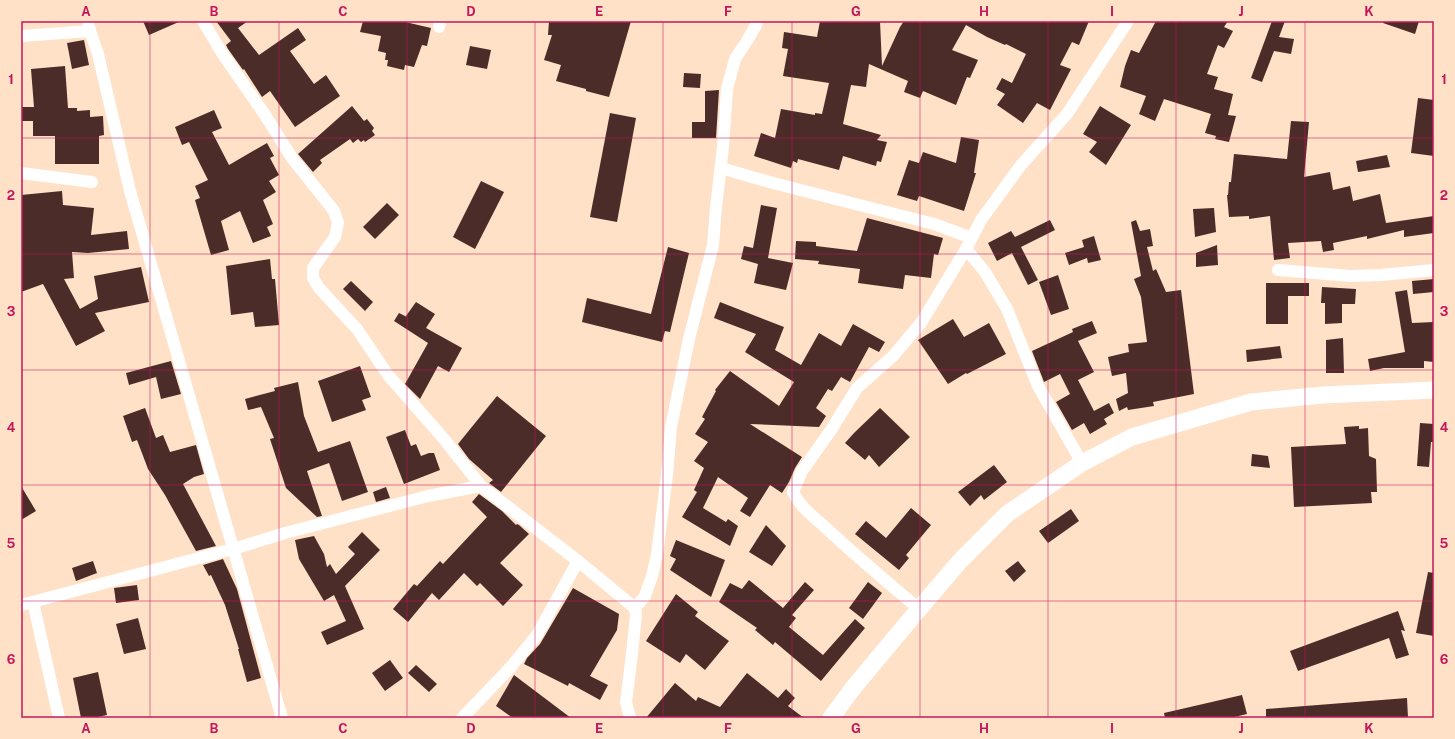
<svg xmlns="http://www.w3.org/2000/svg" width="1455" height="739" viewBox="0 0 1455 739" font-family="'Public Sans',sans-serif">
  <style>
    .building { fill: #4c2c29 }
    .lines { fill: none; stroke-linecap: round; stroke-linejoin: round }
    .minor { stroke: #fff; stroke-width: 12 }
    .secondary { stroke: #fff; stroke-width: 17 }
    .grid { fill: none; stroke: #c2185b; stroke-width: 1; stroke-opacity: 0.55 }
    .neatline { fill: none; stroke: #c2185b; stroke-width: 1.5 }
    .grid-label { font-size: 13px; text-anchor: middle; font-weight: bold; fill: #c2185b }
  </style>
  <rect width="100%" height="100%" fill="#ffe1c7"/>
  <!-- building -->
  <g class="building">
    <polygon points="143,21 181,21 149,35"/>
    <polygon points="216,21 248,21 238,28 259,55 298,28 306,40 290,51 314,84 326,75 340,96 295,127 270,91 262,97 244,69 243,70 228,49 226,45 231,41"/>
    <polygon points="363,21 401,21 431,28 427,46 422,45 414,67 405,65 404,70 387,66 388,60 385,60 386,53 378,51 381,36 360,32"/>
    <polygon points="549,21 631,21 609,97 586,91 586,89 556,81 561,65 544,60 552,35 548,35"/>
    <polygon points="820,21 880,21 882,66 900,27 904,21 1089,21 1079,45 1072,42 1060,65 1071,69 1050,110 1037,103 1023,123 997,105 1005,94 996,89 1002,78 1012,83 1026,54 1006,44 1005,45 987,37 966,25 952,50 978,60 970,78 967,77 956,105 923,91 920,98 904,92 908,81 869,64 866,87 851,85 843,124 881,135 877,140 887,142 881,162 877,161 876,166 843,156 839,170 798,159 797,163 793,161 791,168 754,156 761,133 775,138 781,109 815,115 815,113 822,114 829,83 783,76 788,49 782,48 784,32 817,37"/>
    <polygon points="1156,21 1228,21 1224,27 1233,31 1224,48 1218,45 1207,74 1218,77 1214,89 1233,94 1228,115 1236,116 1229,142 1215,139 1216,136 1205,133 1211,114 1164,99 1155,121 1139,114 1146,96 1120,87 1125,66 1131,50 1139,53"/>
    <polygon points="1272,21 1285,21 1279,37 1294,39 1291,54 1274,51 1262,82 1251,78"/>
    <polygon points="1383,21 1419,21 1415,34 1383,23"/>
    <polygon points="84,40 89,65 72,69 67,43"/>
    <polygon points="470,46 491,50 487,69 466,65"/>
    <polygon points="65,66 68,108 77,108 77,111 90,110 90,117 103,116 104,135 99,136 99,164 55,164 55,136 33,136 33,121 21,121 21,107 34,107 31,69"/>
    <polygon points="684,73 701,74 700,88 683,87"/>
    <polygon points="719,90 716,138 692,138 692,122 705,122 705,91"/>
    <polygon points="1418,98 1434,100 1434,156 1411,153"/>
    <polygon points="352,106 364,121 367,119 374,128 372,131 375,135 365,142 364,140 361,142 358,139 353,143 350,139 320,160 322,163 313,172 298,154"/>
    <polygon points="1100,106 1131,125 1106,165 1089,152 1097,142 1083,134"/>
    <polygon points="214,110 222,128 212,132 229,165 267,143 274,156 270,158 279,175 269,181 276,192 263,200 273,224 267,227 271,236 253,243 240,211 221,221 229,250 211,255 195,200 200,198 195,186 208,180 189,142 182,145 175,127"/>
    <polygon points="610,113 636,118 617,222 590,217"/>
    <polygon points="1291,121 1309,122 1304,177 1330,172 1333,190 1350,186 1353,201 1380,194 1386,223 1434,216 1434,233 1404,237 1404,230 1367,239 1367,236 1333,243 1334,250 1323,252 1321,241 1288,243 1290,258 1274,260 1270,216 1249,219 1249,216 1229,217 1227,195 1228,195 1229,182 1231,182 1234,154 1287,159"/>
    <polygon points="961,137 979,140 974,173 976,173 964,211 919,196 917,201 897,195 909,160 919,163 923,152 956,163"/>
    <polygon points="1387,155 1390,167 1358,172 1356,161"/>
    <polygon points="481,181 504,192 475,249 453,237"/>
    <polygon points="62,191 63,205 94,208 91,235 127,231 129,249 88,253 72,252 74,278 64,279 80,309 98,299 94,276 141,267 149,302 95,313 105,331 76,346 43,284 21,292 21,195"/>
    <polygon points="387,203 399,215 375,239 363,227"/>
    <polygon points="761,205 777,208 768,258 793,263 786,290 754,283 758,264 741,259 744,246 753,248"/>
    <polygon points="1214,208 1216,232 1195,237 1193,209"/>
    <polygon points="867,218 943,238 938,255 934,254 931,278 905,275 903,289 858,283 860,269 818,264 819,261 795,259 796,241 816,242 816,246 857,251"/>
    <polygon points="1050,220 1055,230 1021,247 1038,280 1028,285 1012,253 997,261 988,243 1011,231 1015,237"/>
    <polygon points="1136,220 1140,231 1150,229 1153,246 1147,247 1153,271 1156,269 1166,292 1181,290 1194,394 1153,402 1154,406 1128,410 1127,407 1119,411 1116,399 1128,393 1126,373 1112,376 1108,357 1129,352 1128,344 1147,342 1141,297 1134,279 1141,276 1131,222"/>
    <polygon points="1094,236 1101,260 1088,263 1087,258 1069,265 1065,253 1084,247 1082,240"/>
    <polygon points="1217,245 1218,265 1196,267 1196,253"/>
    <polygon points="668,247 689,253 670,332 665,331 662,342 582,322 587,298 651,314"/>
    <polygon points="270,259 272,279 275,279 279,325 255,327 253,312 231,315 226,266"/>
    <polygon points="1058,275 1069,309 1051,315 1039,282"/>
    <polygon points="1434,279 1434,292 1413,294 1412,281"/>
    <polygon points="351,281 373,302 365,311 343,289"/>
    <polygon points="1266,283 1309,283 1309,296 1288,296 1288,324 1266,324"/>
    <polygon points="1322,287 1356,289 1355,304 1342,304 1342,323 1325,324 1325,303 1321,303"/>
    <polygon points="1407,290 1412,323 1434,322 1434,362 1424,361 1424,368 1384,368 1370,371 1368,359 1405,352 1395,292"/>
    <polygon points="416,302 435,314 426,328 462,348 449,372 438,366 420,399 405,384 428,343 394,321 399,313 407,317 406,316"/>
    <polygon points="720,302 784,327 775,350 801,365 819,333 841,346 853,324 885,342 879,352 869,347 850,382 841,377 832,391 828,389 816,408 826,416 819,427 750,424 802,457 795,468 789,482 782,493 770,485 750,517 740,511 748,498 718,477 703,508 726,522 728,519 738,526 730,546 682,517 697,492 694,490 704,468 694,461 708,442 695,434 705,419 702,417 716,391 715,390 730,371 779,406 794,382 745,352 756,334 714,318"/>
    <polygon points="953,319 964,337 989,323 1006,354 967,374 966,373 948,384 918,340"/>
    <polygon points="1092,321 1097,333 1078,341 1094,372 1078,380 1094,411 1109,403 1114,413 1104,419 1107,424 1090,434 1084,423 1072,430 1056,402 1070,394 1060,374 1044,382 1032,351 1073,332 1072,329"/>
    <polygon points="1343,338 1344,373 1326,373 1326,340"/>
    <polygon points="1280,346 1282,358 1247,362 1246,350"/>
    <polygon points="171,361 181,394 161,399 156,377 129,385 126,373"/>
    <polygon points="360,366 371,397 362,400 366,410 332,422 318,381"/>
    <polygon points="298,382 304,416 318,452 350,441 368,492 342,501 329,463 307,471 322,516 317,517 286,488 270,439 274,438 261,407 248,410 245,399 275,391 274,388"/>
    <polygon points="497,396 546,436 501,492 489,483 493,480 469,459 458,444"/>
    <polygon points="145,408 156,438 163,435 170,452 196,445 204,474 194,477 183,484 216,546 196,551 165,495 148,469 137,440 132,442 123,416"/>
    <polygon points="880,408 910,437 879,467 869,455 865,460 845,443 854,433"/>
    <polygon points="1420,423 1434,424 1434,442 1431,442 1429,467 1417,466"/>
    <polygon points="1359,426 1359,429 1368,428 1369,456 1376,459 1377,492 1371,492 1372,503 1294,507 1291,447 1346,444 1344,427"/>
    <polygon points="405,430 411,446 416,444 421,456 429,453 434,453 440,470 404,484 386,437"/>
    <polygon points="1252,454 1268,456 1270,468 1251,466"/>
    <polygon points="994,465 1007,482 984,500 981,495 970,506 958,492"/>
    <polygon points="21,486 36,511 21,520"/>
    <polygon points="386,487 390,498 376,502 373,492"/>
    <polygon points="479,494 502,511 516,525 517,524 519,525 529,534 500,563 523,585 503,606 480,583 477,586 464,573 439,600 432,593 408,622 393,609 414,584 417,586 440,561 443,564 487,517 472,502"/>
    <polygon points="911,508 931,525 906,555 909,558 899,570 855,534 866,521 886,538"/>
    <polygon points="1071,509 1079,521 1048,543 1039,531"/>
    <polygon points="766,525 786,546 772,566 749,552"/>
    <polygon points="362,532 380,550 345,586 364,629 327,645 321,632 346,621 334,595 324,601 299,559 295,540 314,536 324,554 327,567 330,564 336,574 355,554 348,547"/>
    <polygon points="676,540 725,560 711,597 670,570 676,559 670,556"/>
    <polygon points="223,559 237,589 261,678 247,682 238,649 239,649 225,605 211,575 209,576 203,565"/>
    <polygon points="93,561 97,573 76,581 72,568"/>
    <polygon points="1018,561 1026,571 1014,582 1005,571"/>
    <polygon points="1428,572 1434,573 1434,636 1416,633"/>
    <polygon points="749,580 783,608 805,582 814,590 792,615 796,618 789,627 823,655 855,619 865,628 821,681 775,642 773,645 755,630 757,628 719,602 730,583 742,589"/>
    <polygon points="868,582 882,593 863,619 849,608"/>
    <polygon points="137,585 139,600 116,603 114,588"/>
    <polygon points="573,588 619,614 617,630 590,676 608,685 600,700 569,683 568,686 524,664 527,658 540,644"/>
    <polygon points="676,594 698,612 695,616 729,641 705,670 686,654 680,663 646,641"/>
    <polygon points="1398,611 1405,631 1401,630 1409,655 1396,659 1389,638 1298,671 1290,651"/>
    <polygon points="138,618 146,649 124,654 116,624"/>
    <polygon points="390,660 403,678 385,691 372,673"/>
    <polygon points="416,665 437,684 429,692 408,673"/>
    <polygon points="98,672 107,715 93,718 81,718 73,678"/>
    <polygon points="747,673 778,698 786,689 795,698 788,706 804,718 646,718 675,683 696,701 698,697 720,707"/>
    <polygon points="514,675 571,718 513,718 496,706"/>
    <polygon points="1242,695 1247,714 1230,718 1165,718 1164,713"/>
    <polygon points="1407,698 1408,718 1266,718 1266,709"/>
  </g>
  <g class="lines">
    <!-- minor -->
    <g class="minor">
      <polyline points="88,21 90,31 98,54 130,191 282,718"/>
      <polyline points="203,21 222,53 265,115 292,158 334,211 338,223 335,237 313,268 313,278 319,288 357,329 388,375 444,439 481,486"/>
      <polyline points="439,27 440,21"/>
      <polyline points="21,36 90,31"/>
      <polyline points="721,168 773,183 934,224 972,238"/>
      <polyline points="21,173 92,182"/>
      <polyline points="966,249 985,272 1007,309 1038,386 1082,463"/>
      <polyline points="1278,270 1351,276 1381,275 1434,270"/>
      <polyline points="33,602 59,718"/>
      <polyline points="21,605 233,549 285,533 428,496 481,486 578,561 635,608 636,615 632,654 626,702 630,718"/>
      <polyline points="635,608 645,596 652,576 657,554 667,475 671,427 689,339 713,245 716,207 723,147 727,89 735,59 747,41 756,25 757,21"/>
      <path d="M919,609c-32,-27 -63,-53 -93,-81 -12,-11 -26,-21 -33,-36l9,-21 29,-41 26,-42 36,-32 28,-33 45,-74 15,-29 40,-55 46,-51 61,-93"/>
      <polyline points="462,718 510,668 537,635 578,561"/>
    </g>
    <!-- secondary -->
    <polyline class="secondary" points="831,718 853,688 919,609 960,561 1007,514 1082,463 1132,437 1251,402 1323,395 1434,390"/>
  </g>
  <!-- grid -->
  <path class="grid" d="M150,21v697M279,21v697M407,21v697M535,21v697M663,21v697M792,21v697M920,21v697M1048,21v697M1176,21v697M1305,21v697M21,138h1413M21,254h1413M21,370h1413M21,485h1413M21,601h1413"/>
  <!-- border -->
  <rect width="1455" height="739" fill="none" stroke="#ffe1c7" stroke-width="44"/>
  <rect x="22" y="22" width="1411" height="695" class="neatline"/>
  <g class="grid-label">
    <text x="86" y="16">A</text>
    <text x="214" y="16">B</text>
    <text x="343" y="16">C</text>
    <text x="471" y="16">D</text>
    <text x="599" y="16">E</text>
    <text x="728" y="16">F</text>
    <text x="856" y="16">G</text>
    <text x="984" y="16">H</text>
    <text x="1112" y="16">I</text>
    <text x="1241" y="16">J</text>
    <text x="1369" y="16">K</text>
    <text x="11" y="84">1</text>
    <text x="1444" y="84">1</text>
    <text x="11" y="200">2</text>
    <text x="1444" y="200">2</text>
    <text x="11" y="316">3</text>
    <text x="1444" y="316">3</text>
    <text x="11" y="432">4</text>
    <text x="1444" y="432">4</text>
    <text x="11" y="548">5</text>
    <text x="1444" y="548">5</text>
    <text x="11" y="664">6</text>
    <text x="1444" y="664">6</text>
    <text x="86" y="733">A</text>
    <text x="214" y="733">B</text>
    <text x="343" y="733">C</text>
    <text x="471" y="733">D</text>
    <text x="599" y="733">E</text>
    <text x="728" y="733">F</text>
    <text x="856" y="733">G</text>
    <text x="984" y="733">H</text>
    <text x="1112" y="733">I</text>
    <text x="1241" y="733">J</text>
    <text x="1369" y="733">K</text>
  </g>
</svg>
